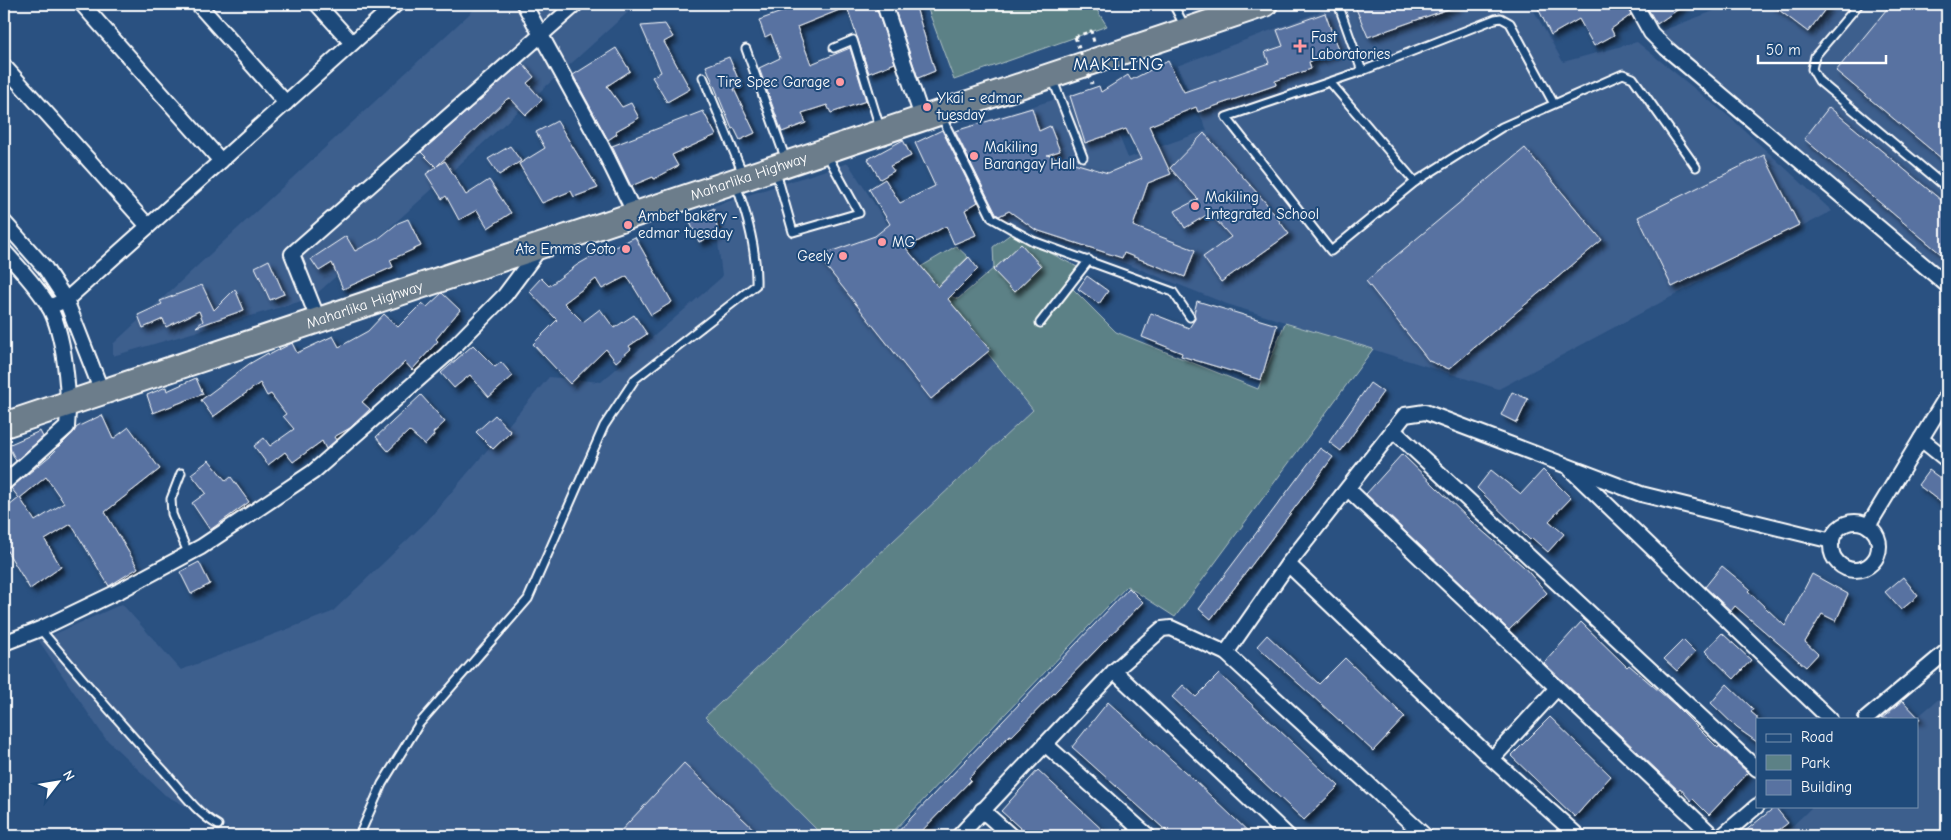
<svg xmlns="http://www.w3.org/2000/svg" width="1951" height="840" viewBox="0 0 1951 840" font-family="'Comic Neue',sans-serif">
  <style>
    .built { fill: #3c5e8d }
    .green { fill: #5c8186; stroke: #aec0c2 }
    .building { fill: #5872a1; stroke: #fff; fill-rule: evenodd; filter: url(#shadow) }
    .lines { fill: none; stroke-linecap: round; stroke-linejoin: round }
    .service-casing { stroke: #fff; stroke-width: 11 }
    .minor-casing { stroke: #fff; stroke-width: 18 }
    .trunk-casing { stroke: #fff; stroke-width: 28 }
    .path { stroke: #fff; stroke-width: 3; stroke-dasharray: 4 4; stroke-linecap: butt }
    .service { stroke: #1f4a7a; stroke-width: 7 }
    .minor { stroke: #1f4a7a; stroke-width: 14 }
    .trunk { stroke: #6c7d8b; stroke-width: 24 }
    .path-bridge { stroke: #fff; stroke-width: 3; stroke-dasharray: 4 4; stroke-linecap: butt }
    .poi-dot { fill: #ff9aa2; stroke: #1f4a7a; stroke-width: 2 }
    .labels { text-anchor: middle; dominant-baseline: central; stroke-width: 4; stroke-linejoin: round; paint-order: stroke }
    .poi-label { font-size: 15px; fill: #fff; stroke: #1f4a7a; text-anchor: start }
    .street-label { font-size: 15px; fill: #fff; stroke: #1f4a7a }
    .quarter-label { font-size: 18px; letter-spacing: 1px; fill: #fff; stroke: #1f4a7a }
  </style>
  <defs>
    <filter id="shadow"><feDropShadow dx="4.5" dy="4.5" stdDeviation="2.5" flood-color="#0009"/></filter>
  </defs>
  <rect width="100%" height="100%" fill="#2a5181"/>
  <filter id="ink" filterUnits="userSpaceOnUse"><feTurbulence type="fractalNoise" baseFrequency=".02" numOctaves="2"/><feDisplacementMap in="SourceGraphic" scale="10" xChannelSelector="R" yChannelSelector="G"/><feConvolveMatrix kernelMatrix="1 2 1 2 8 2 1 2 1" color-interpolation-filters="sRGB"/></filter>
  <g filter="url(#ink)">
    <!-- built -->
    <g class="built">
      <polygon points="480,4 637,4 312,298 113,356 113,344"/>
      <polygon points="1340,4 1530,4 1563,62 1637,42 1732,119 1832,211 1499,389 1227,304 1132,266 993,217 978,187 993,182 970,125 1099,86 1128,158 1207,130 1177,66"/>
      <polygon points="1732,4 1947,4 1947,279 1656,33"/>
      <polygon points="848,163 917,269 1033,410 705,717 823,836 241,836 165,795 105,738 39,641 122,604 181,670 332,612 427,521 549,377 601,382 722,277 714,206"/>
      <polygon points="1947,692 1947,836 1782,836 1813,806 1917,806 1917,719 1915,719"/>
    </g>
    <!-- green -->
    <g class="green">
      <polygon points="926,4 1093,4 1107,26 954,80"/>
      <polygon points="1012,233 1081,269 1069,285 1116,332 1258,389 1285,323 1373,349 1175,617 1127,586 889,836 823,836 705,717 1033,410 962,321 917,269 956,246 968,257 939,285 950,296 958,299 994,268 993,247"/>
    </g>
    <!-- building -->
    <g class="building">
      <polygon points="784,4 875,4 895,63 869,73 847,7 797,27 811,64 850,48 866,101 831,113 827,105 802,113 806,123 782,132 759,68 780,58 771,34 765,37 759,20 787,10"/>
      <polygon points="893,4 915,4 935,71 918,78"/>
      <polygon points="1354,4 1457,4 1457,6 1368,37"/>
      <polygon points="1536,4 1626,4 1631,15 1611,29 1614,35 1594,46 1579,19 1551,35"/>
      <polygon points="1645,4 1686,4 1657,24"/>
      <polygon points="1771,4 1829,4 1808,32"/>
      <polygon points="1891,4 1947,4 1947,163 1836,71"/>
      <polygon points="1325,13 1339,52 1309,62 1311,69 1275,81 1276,85 1198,112 1196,107 1149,126 1171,174 1148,183 1133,226 1195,250 1185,277 1124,253 1122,258 1036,230 1009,211 999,216 996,214 955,131 1032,108 1039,131 1050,126 1060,151 1047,155 1108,173 1141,159 1126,129 1085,143 1070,96 1099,86 1101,92 1128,75 1131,80 1168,61 1184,92 1269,63 1265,52 1283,46 1277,30"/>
      <polygon points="665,24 673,37 664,42 690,89 667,102 652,77 661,72 641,26"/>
      <polygon points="616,48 630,71 607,86 622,107 631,103 639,118 616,131 617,134 608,140 573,75"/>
      <polygon points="729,57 741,86 734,89 755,133 740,140 734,128 732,129 706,66"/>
      <polygon points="522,63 534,77 527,83 542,100 526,115 510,98 507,99 437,166 445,161 466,195 489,180 511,213 488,228 477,210 459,220 446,196 442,199 426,174 436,167 421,152"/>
      <polygon points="1829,107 1947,205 1947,259 1804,139"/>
      <polygon points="703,111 716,135 672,155 678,166 654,179 653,177 631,186 612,146"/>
      <polygon points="557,121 598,188 574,197 571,191 542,203 519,164 545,148 536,132"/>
      <polygon points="942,130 978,202 965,210 976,235 954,244 946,226 906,248 938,287 969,257 978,269 948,299 990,350 931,399 818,256 875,236 890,224 869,189 885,179 900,203 935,186 915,143"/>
      <polygon points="1204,133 1266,203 1289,234 1221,282 1203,257 1231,237 1210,213 1185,228 1175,211 1198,199 1170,168"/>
      <polygon points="903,140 911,156 890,166 894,171 880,179 868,159"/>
      <polygon points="510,146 521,161 499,175 488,159"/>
      <polygon points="1525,148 1602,240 1449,369 1429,361 1366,281"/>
      <polygon points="1764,155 1799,225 1672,287 1638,217"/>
      <polygon points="714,208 718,234 699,242 689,220"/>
      <polygon points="408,219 421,246 390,260 393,267 343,289 332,263 319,271 311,259 346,236 355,251 378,239 398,223"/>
      <polygon points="635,237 672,302 651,315 627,276 602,289 596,279 564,303 583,322 600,309 614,328 634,315 647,334 629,346 631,349 616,362 606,349 570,384 533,344 557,320 529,291 541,278 549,286 577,265 603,250 605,252"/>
      <polygon points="1021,244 1041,266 1014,292 993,270"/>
      <polygon points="269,260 284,294 270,300 255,267"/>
      <polygon points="1087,276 1108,291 1099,304 1078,289"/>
      <polygon points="202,285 214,310 235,289 244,310 196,327 203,321 199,311 166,327 163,319 143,328 138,315 162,304 160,301"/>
      <polygon points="442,293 460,310 436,339 438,341 412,370 405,362 362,402 370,409 350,428 334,437 336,440 326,449 322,441 293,462 285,452 268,465 254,446 264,438 270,446 294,429 283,416 286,414 271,394 267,396 260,383 213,417 201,400 249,364 268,353 269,355 292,343 297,353 333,336 339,347 368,331 384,314 398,327 422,303 427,307"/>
      <polygon points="1197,301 1277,325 1261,380 1181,356 1182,353 1142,337 1151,313 1189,328 1195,319 1194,313"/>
      <polygon points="473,345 495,367 501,362 513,376 489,397 470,375 454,388 441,373"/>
      <polygon points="196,378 203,394 153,413 147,395 166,387 167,391"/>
      <polygon points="1370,383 1383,392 1341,451 1329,442"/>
      <polygon points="1512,392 1528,399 1517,423 1501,415"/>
      <polygon points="421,395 445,422 433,433 434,435 425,445 409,431 388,451 376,437"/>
      <path d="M102,415l11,24 16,-12 31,42 -55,43 33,56 -29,18 -38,-62 -26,16 16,27 -31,22 -26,-43v-36l15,-12 -8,-10 40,-33 22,-22 4,-6zM46,477l18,26 -29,18 -15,-23z"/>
      <polygon points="495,415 511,432 493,449 476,432"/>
      <polygon points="40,431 43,437 16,461 8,445"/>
      <polygon points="1320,448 1333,457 1211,619 1199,609"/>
      <polygon points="1402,454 1472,522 1523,566 1547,593 1509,630 1366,494"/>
      <polygon points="209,460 226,481 231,477 249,502 210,530 192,503 206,493 191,474"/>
      <polygon points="1491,470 1521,494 1543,470 1571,498 1549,521 1564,534 1548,552 1532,538 1530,540 1477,488"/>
      <polygon points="1929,470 1947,483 1947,507 1918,485"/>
      <polygon points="199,562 210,584 191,594 180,572"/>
      <polygon points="1722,566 1750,589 1748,591 1785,626 1812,574 1848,594 1836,621 1822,614 1805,642 1818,654 1806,667 1735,606 1731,611 1705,587"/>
      <polygon points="1903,577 1918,596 1901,610 1885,592"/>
      <polygon points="1129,588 1143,602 1012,736 1010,735 969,778 971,780 917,836 894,836"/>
      <polygon points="1581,622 1627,667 1629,665 1675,705 1718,748 1719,746 1748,773 1709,815 1693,799 1691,801 1680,788 1678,790 1544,663"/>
      <polygon points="1722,633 1751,660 1734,679 1705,651"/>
      <polygon points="1267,635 1319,684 1345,658 1405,717 1373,751 1257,646"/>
      <polygon points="1683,640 1695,652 1677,671 1664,659"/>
      <polygon points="1219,674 1339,786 1304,820 1172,697 1183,685 1196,697"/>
      <polygon points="1727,684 1753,709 1751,712 1757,717 1757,742 1737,728 1711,703"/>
      <polygon points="1903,701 1920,719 1881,719"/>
      <polygon points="1108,702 1194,780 1253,836 1172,836 1072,747"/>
      <polygon points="1550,717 1611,776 1575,817 1511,756"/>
      <polygon points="684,763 761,836 616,836"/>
      <polygon points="1038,770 1109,836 1029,836 1001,811"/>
      <polygon points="1775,807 1788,823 1771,836 1739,836"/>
    </g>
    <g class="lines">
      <!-- service casing -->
      <g class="service-casing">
        <g id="service">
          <polyline points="1173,4 1185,27"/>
          <polyline points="1338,4 1362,71"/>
          <polyline points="1859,4 1815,56 1812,69 1819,81 1947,188"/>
          <polyline points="834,48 853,40 880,128"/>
          <polyline points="746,49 786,160"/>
          <polyline points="703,77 743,174"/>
          <polyline points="1052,78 1083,157"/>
          <polyline points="1330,82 1415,182"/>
          <polyline points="1554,104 1510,23 1501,18 1495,19 1362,71 1226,117 1331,251 1415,182 1502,127 1623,74 1633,78 1696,167"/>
          <polyline points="941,116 992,218 1033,241 1173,292 1190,317"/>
          <polyline points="776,172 793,232 859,213 826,153"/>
          <polyline points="1040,323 1089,260"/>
          <polyline points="181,473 171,499 172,514 188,553"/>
          <path d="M40,629c41,48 81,96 124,142 16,18 32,42 54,54"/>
          <path d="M359,836l23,-52 37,-60 109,-125 76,-173 31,-47 121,-94c1,-34 -8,-68 -20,-100"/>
        </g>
      </g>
      <!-- minor casing -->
      <g class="minor-casing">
        <g id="minor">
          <polyline points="82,4 221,161"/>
          <polyline points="198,4 286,103"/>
          <polyline points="317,4 352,43"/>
          <polyline points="524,4 601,145 635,214"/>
          <polyline points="884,4 922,117"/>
          <polyline points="1635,4 1651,33 1666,48 1947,285"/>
          <polyline points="4,66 148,226"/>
          <polyline points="4,222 45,268 66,300 102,392"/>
          <path d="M4,251c15,17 32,34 44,54 17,28 22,90 19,122l-63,56"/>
          <polyline points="49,307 66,300 396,4"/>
          <polyline points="318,319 292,254 576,4"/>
          <polyline points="1393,430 1757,769"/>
          <polyline points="1921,439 1947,460"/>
          <polyline points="1571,470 1830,719"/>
          <polyline points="1348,489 1713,836"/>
          <circle cx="1855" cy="546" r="24"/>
          <polyline points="1868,526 1947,396"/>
          <polyline points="1288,564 1492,759 1578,836"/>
          <polyline points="4,643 40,629 119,591 201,547 313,472 446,355 505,295 540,248"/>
          <polyline points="1226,653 1288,564 1405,415 1425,412 1641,494 1832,541"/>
          <polyline points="1114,671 1288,836"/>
          <polyline points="1866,719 1947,651"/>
          <polyline points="1045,744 1148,836"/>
          <polyline points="1492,759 1557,688"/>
          <polyline points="982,810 1011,836"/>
          <polyline points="959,836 1114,671 1162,629 1171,628 1226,653 1425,836"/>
          <polyline points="1722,836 1757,806"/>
        </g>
      </g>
      <!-- trunk casing -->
      <g class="trunk-casing">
        <g id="trunk">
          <path id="s1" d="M4,425l1261,-421"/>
        </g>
      </g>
      <!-- path -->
      <polyline class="path" points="1075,37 1091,31 1094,42"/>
      <!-- service -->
      <use href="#service" class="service"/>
      <!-- minor -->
      <use href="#minor" class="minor"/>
      <!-- trunk -->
      <use href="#trunk" class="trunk"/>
      <!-- path-bridge -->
      <polyline class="path-bridge" points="1075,37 1092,84"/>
    </g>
  </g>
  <!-- markers -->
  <g class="poi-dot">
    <path d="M1297.5 38.5h5v5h5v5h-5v5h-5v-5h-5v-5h5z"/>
    <circle cx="840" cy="82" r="5"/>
    <circle cx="927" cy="107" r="5"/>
    <circle cx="974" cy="156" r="5"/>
    <circle cx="1195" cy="206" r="5"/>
    <circle cx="628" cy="225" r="5"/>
    <circle cx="882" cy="242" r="5"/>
    <circle cx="626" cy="249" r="5"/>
    <circle cx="843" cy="256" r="5"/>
  </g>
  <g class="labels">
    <!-- poi labels -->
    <g class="poi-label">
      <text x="1311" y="37">Fast<tspan x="1311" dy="17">Laboratories</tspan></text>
      <text x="830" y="82" text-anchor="end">Tire Spec Garage</text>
      <text x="937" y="98">Ykai - edmar<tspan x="937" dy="17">tuesday</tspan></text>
      <text x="984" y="147">Makiling<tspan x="984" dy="17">Barangay Hall</tspan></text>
      <text x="1205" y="197">Makiling<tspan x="1205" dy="17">Integrated School</tspan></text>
      <text x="638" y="216">Ambet bakery -<tspan x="638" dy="17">edmar tuesday</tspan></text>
      <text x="892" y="242">MG</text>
      <text x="616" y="249" text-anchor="end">Ate Emms Goto</text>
      <text x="833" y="256" text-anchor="end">Geely</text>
    </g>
    <!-- street labels -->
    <g class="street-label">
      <text stroke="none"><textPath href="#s1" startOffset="785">Maharlika Highway</textPath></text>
      <text stroke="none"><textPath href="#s1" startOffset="380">Maharlika Highway</textPath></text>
    </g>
    <!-- quarter labels -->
    <g class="quarter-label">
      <text x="1119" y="64">MAKILING</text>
    </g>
  </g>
  <!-- margin -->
  <rect width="1951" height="840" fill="none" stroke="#1f4a7a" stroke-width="20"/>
  <rect x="10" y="10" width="1931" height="820" fill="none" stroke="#fff" stroke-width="2" filter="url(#ink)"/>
  <!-- legend -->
  <rect x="1756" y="718" width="162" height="90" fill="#1f4a7a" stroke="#7992af"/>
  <rect x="1766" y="734" width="25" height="8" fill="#1f4a7a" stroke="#7992af"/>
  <text x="1801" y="742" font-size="15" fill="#ffffff">Road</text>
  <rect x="1766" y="755" width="25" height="15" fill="#5c8186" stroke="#7992af"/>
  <text x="1801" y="768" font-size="15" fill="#ffffff">Park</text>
  <rect x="1766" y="780" width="25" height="15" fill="#5872a1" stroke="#7992af"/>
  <text x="1801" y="792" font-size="15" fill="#ffffff">Building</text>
  <!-- north arrow -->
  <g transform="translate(58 782) rotate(59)" stroke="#1f4a7a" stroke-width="4" paint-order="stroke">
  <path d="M0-4L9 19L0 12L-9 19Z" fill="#ffffff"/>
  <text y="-8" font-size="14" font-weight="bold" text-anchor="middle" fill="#ffffff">N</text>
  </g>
  <!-- scale -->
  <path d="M1758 55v8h128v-8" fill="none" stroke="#ffffff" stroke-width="2.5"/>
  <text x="1766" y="55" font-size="15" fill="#ffffff" stroke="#1f4a7a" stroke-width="4" paint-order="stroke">50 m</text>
</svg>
